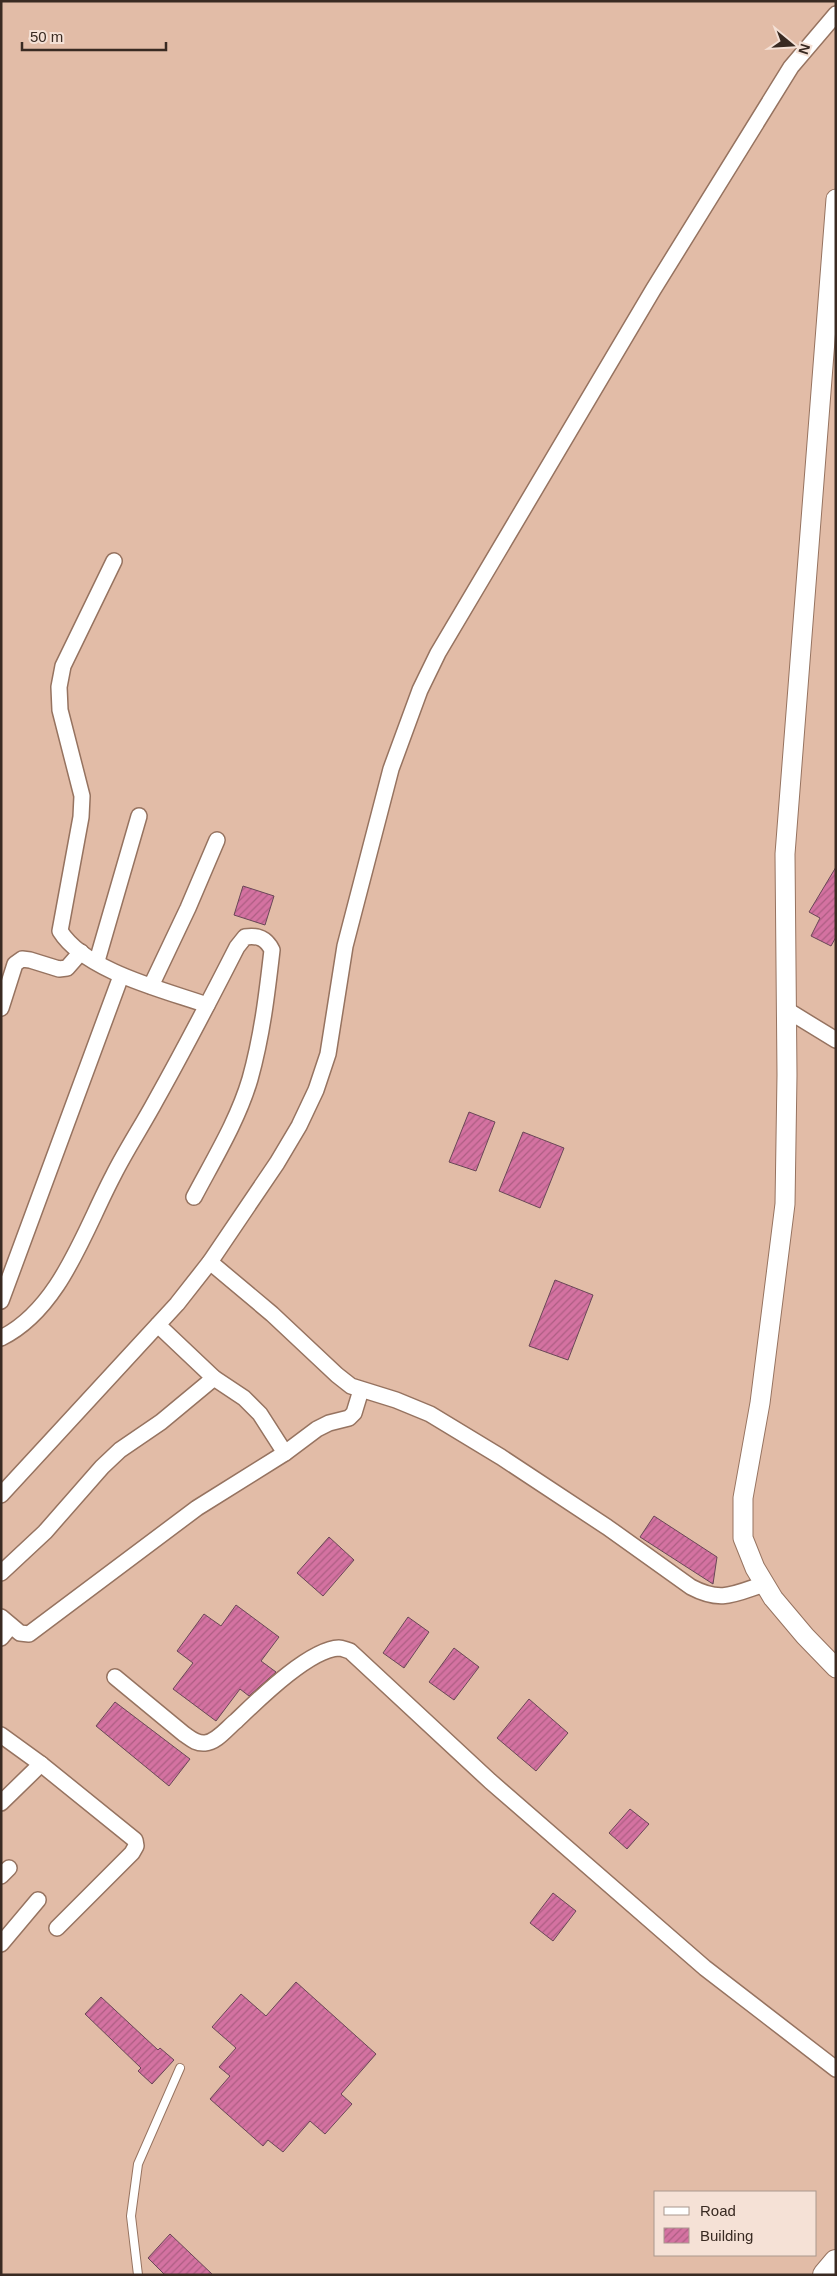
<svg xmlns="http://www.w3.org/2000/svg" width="837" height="2276" viewBox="0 0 837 2276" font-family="Arial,sans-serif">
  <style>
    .building { fill: url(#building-hatch); stroke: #694757 }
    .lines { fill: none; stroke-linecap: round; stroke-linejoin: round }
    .service-casing { stroke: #967360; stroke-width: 10 }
    .minor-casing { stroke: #967360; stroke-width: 18 }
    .tertiary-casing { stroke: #967360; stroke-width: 21 }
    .primary-casing { stroke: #967360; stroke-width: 26 }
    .service { stroke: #fff; stroke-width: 8 }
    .minor { stroke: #fff; stroke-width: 15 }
    .tertiary { stroke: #fff; stroke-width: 19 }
    .primary { stroke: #fff; stroke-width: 24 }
  </style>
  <defs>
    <pattern id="building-hatch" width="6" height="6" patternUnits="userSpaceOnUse" patternTransform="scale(1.25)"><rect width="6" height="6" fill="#d472a1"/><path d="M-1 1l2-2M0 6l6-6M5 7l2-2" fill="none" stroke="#ad5e83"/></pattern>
  </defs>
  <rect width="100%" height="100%" fill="#e2bca7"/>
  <!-- building -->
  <g class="building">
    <polygon points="836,867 836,937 831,946 811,936 820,918 809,912"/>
    <polygon points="243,886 274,896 265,925 234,915"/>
    <polygon points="469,1112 495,1122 476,1171 449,1162"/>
    <polygon points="523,1132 564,1148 540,1208 499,1191"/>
    <polygon points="555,1280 593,1295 568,1360 529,1346"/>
    <polygon points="654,1516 717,1557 713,1584 640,1537"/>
    <polygon points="329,1537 354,1560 323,1596 297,1573"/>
    <polygon points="236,1605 279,1637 261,1661 276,1672 249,1696 240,1689 216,1721 173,1689 193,1663 177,1651 204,1614 221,1626"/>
    <polygon points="408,1617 429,1632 404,1668 383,1653"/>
    <polygon points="454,1648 479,1667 454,1700 429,1682"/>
    <polygon points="529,1699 568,1733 536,1771 497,1738"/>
    <polygon points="115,1702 190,1759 169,1786 96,1726"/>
    <polygon points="630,1809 649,1824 627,1849 609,1833"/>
    <polygon points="553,1893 576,1911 553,1941 530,1923"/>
    <polygon points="296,1982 376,2054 341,2094 352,2104 325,2134 310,2121 283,2152 268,2140 263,2146 210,2099 230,2076 219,2067 236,2048 212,2027 241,1994 266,2016"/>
    <polygon points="101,1997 158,2050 160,2048 174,2060 152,2084 138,2071 141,2068 85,2014"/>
    <polygon points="170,2234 213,2275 165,2275 148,2258"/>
  </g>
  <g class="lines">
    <!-- service casing -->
    <g class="service-casing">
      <polyline id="service" points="138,2275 131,2216 138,2164 180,2068"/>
    </g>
    <!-- minor casing -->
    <g class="minor-casing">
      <g id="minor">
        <path d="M114,561l-51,105 -4,21 1,23 22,86 -1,21 -21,114c25,40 104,59 147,74"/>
        <polyline points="97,961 139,816"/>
        <polyline points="151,986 188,908 217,840"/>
        <polyline points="1,1008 15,964 22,959 30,960 59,969 67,968 81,952"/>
        <polyline points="787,1010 836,1040"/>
        <path d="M210,1262l62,52 65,61 14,11 45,14 34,14 71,43 106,70 84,60c30,16 43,7 73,-3"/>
        <polyline points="1,1301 121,976"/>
        <polyline points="158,1325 214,1378 244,1398 260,1414 285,1453"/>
        <path d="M1,1338c59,-29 83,-107 112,-162 13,-26 29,-50 43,-76 28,-50 55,-102 81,-153l8,-10c13,-2 21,1 27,13 -5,44 -10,86 -22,129 -12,41 -36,80 -56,118"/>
        <polyline points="1,1495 177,1304 210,1262 277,1163 299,1126 316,1090 328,1054 345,946 391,769 420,690 438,653 653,290 791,67 836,14"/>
        <polyline points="1,1573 45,1532 102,1467 120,1450 161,1422 214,1378"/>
        <polyline points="1,1617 20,1633 29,1634 197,1508 285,1453 317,1429 329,1423 349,1418 354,1413 361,1390"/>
        <polyline points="1,1638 11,1626"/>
        <path d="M115,1677l69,57c6,4 12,10 21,9 12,-1 22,-15 31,-22 21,-20 73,-72 103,-73 3,0 7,2 11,3l140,130 215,187 131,101"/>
        <polyline points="1,1735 41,1764 135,1840 136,1846 132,1853 57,1928"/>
        <polyline points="1,1803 41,1764"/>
        <polyline points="1,1876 9,1868"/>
        <polyline points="1,1944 38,1900"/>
      </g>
    </g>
    <!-- tertiary casing -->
    <g class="tertiary-casing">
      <polyline id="tertiary" points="836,199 785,854 787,1075 785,1204 760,1403 743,1498 743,1538 755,1568 773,1598 805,1636 836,1668"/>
    </g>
    <!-- primary casing -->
    <g class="primary-casing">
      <polyline id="primary" points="825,2275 836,2262"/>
    </g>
    <!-- service -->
    <use href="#service" class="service"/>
    <!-- minor -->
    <use href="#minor" class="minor"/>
    <!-- tertiary -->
    <use href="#tertiary" class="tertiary"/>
    <!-- primary -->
    <use href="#primary" class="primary"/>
  </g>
  <!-- border -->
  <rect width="837" height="2276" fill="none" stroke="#392a22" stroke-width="5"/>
  <!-- legend -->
  <rect x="654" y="2191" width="162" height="65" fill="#f5e1d6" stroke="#aa988e"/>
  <rect x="664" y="2207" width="25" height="8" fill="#ffffff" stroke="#aa988e"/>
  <text x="700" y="2216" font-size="15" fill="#392a22">Road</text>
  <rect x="664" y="2228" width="25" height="15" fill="url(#building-hatch)" stroke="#aa988e"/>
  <text x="700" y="2241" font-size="15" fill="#392a22">Building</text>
  <!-- north arrow -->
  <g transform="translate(792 45) rotate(108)" stroke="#f5e1d6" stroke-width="4" paint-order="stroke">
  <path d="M0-4L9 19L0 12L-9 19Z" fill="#392a22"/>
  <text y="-8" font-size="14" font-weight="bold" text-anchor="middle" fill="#392a22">N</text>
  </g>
  <!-- scale -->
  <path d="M22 42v8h144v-8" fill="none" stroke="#392a22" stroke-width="2.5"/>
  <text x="30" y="42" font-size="15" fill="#392a22" stroke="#f5e1d6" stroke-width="4" paint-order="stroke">50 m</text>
</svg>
